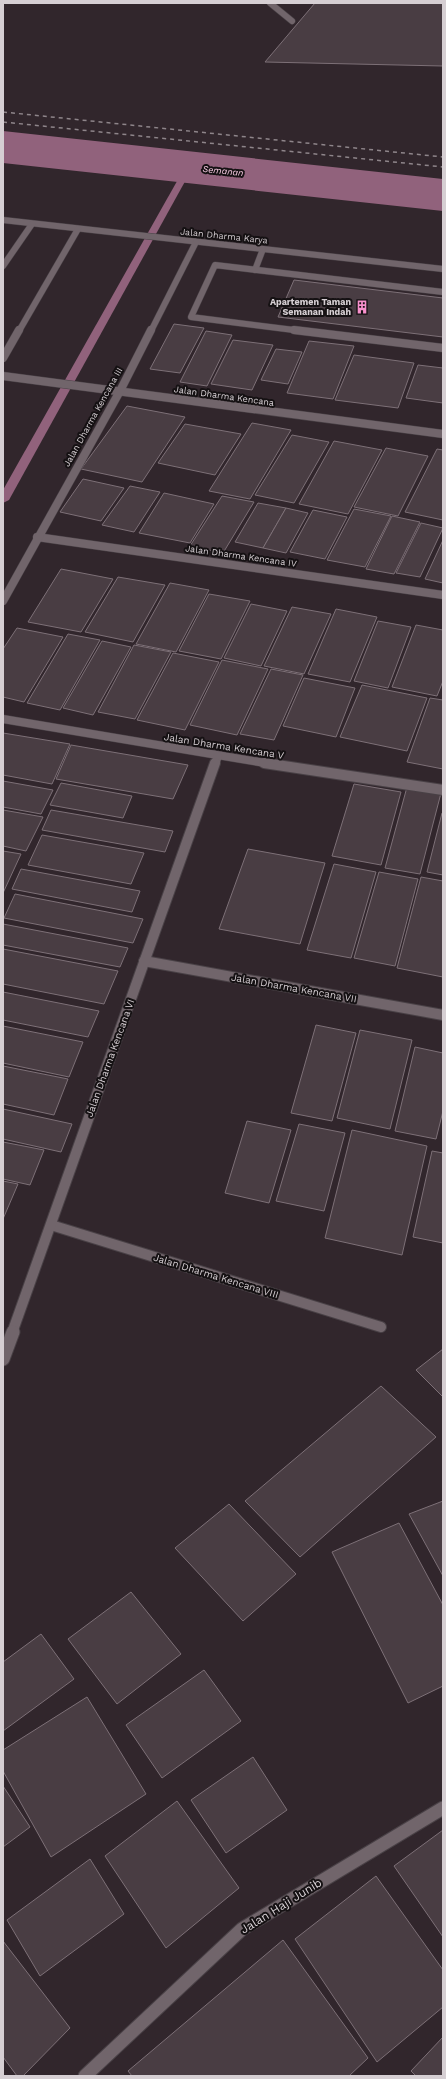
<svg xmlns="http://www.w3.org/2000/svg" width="446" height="2079" viewBox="0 0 446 2079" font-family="'Work Sans',sans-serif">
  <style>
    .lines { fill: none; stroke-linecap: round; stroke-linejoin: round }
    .stream { fill: #91627c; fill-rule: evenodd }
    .river { fill: #91627c; fill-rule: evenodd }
    .building { fill: #493d43; stroke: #7d7077 }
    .minor-far3-casing { stroke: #494146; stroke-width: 7 }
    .minor-far2-casing { stroke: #494146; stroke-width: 9 }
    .minor-far1-casing { stroke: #494146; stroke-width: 12 }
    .minor-casing { stroke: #494146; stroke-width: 15 }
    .minor-far3 { stroke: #71656b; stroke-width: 6 }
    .minor-far2 { stroke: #71656b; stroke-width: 8 }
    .minor-far1 { stroke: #71656b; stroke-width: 10 }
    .minor { stroke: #71656b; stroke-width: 13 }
    .rail { stroke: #8e858a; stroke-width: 1.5; stroke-dasharray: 4 4; stroke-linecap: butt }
    .labels { text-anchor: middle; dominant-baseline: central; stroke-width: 4; stroke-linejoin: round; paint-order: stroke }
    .far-water-label { font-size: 9px; font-style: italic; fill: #fbcee6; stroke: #151113 }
    .far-street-label { font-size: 9px; fill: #d6cfd3; stroke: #151113 }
    .far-poi-label { font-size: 9px; font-weight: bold; fill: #d6cfd3; stroke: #151113; text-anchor: end }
    .street-label { font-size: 10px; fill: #d6cfd3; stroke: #151113 }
    .near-street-label { font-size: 12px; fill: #d6cfd3; stroke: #151113 }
  </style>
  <rect width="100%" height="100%" fill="#31262c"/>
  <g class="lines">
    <!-- stream -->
    <polygon class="stream" points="189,164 193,167 9,500 3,503 3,490 185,167"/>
    <!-- river -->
    <polygon class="river" points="3,131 443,179 443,211 3,163"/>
  </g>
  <!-- building -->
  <g class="building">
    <polygon points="315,3 443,3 443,66 265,62"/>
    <polygon points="294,280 443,298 443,337 278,317"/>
    <polygon points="174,324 204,328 180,373 150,369"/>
    <polygon points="206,331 232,335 207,386 180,382"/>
    <polygon points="233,340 273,345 252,390 211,384"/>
    <polygon points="309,341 354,346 333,399 287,393"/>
    <polygon points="276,349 302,352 288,384 261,380"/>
    <polygon points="354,355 414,363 398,408 335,400"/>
    <polygon points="418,365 443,368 443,403 406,398"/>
    <polygon points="127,406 185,417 142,482 81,469"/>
    <polygon points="252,423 291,430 250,499 209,491"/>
    <polygon points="185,424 241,434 215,475 158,463"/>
    <polygon points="292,435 329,442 294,503 255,495"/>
    <polygon points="334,441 382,450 348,514 299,504"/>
    <polygon points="386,448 428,456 398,516 354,507"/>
    <polygon points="437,449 443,450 443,520 405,512"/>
    <polygon points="83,479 124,488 101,521 60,512"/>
    <polygon points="130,486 160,492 134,532 102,525"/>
    <polygon points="164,493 214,504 190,543 139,533"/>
    <polygon points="222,496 254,502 223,553 190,546"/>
    <polygon points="258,503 286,508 263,548 235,542"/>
    <polygon points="286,508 308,513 286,553 263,548"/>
    <polygon points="354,509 391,516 365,567 327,560"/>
    <polygon points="313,510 347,517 325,559 290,552"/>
    <polygon points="392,516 420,522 394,574 366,569"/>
    <polygon points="421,523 443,528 420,577 396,573"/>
    <polygon points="443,540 443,583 425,579"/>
    <polygon points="61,569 113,579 81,632 28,622"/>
    <polygon points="118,577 165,585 133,642 85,632"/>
    <polygon points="170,583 209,590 176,652 136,644"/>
    <polygon points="209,594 250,601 221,659 179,651"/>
    <polygon points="251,604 287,611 261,666 224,658"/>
    <polygon points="292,607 331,614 304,674 264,666"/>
    <polygon points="336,609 377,617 350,682 308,674"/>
    <polygon points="378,621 411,627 388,688 354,681"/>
    <polygon points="416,625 443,630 443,681 437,696 392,687"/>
    <polygon points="17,628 63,637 24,702 3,697 3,649"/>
    <polygon points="68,634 100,640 60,710 27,703"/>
    <polygon points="102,641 131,647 93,715 63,708"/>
    <polygon points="134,645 171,652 135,719 98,712"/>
    <polygon points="173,653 219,662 185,730 137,720"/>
    <polygon points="222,660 268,669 237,735 190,725"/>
    <polygon points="271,669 303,675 274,740 240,734"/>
    <polygon points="304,678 355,688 336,737 283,726"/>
    <polygon points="362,685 427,698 407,751 340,737"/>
    <polygon points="430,698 443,700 443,769 407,762"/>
    <polygon points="3,733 70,744 52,784 3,775"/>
    <polygon points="71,745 188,765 173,799 56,779"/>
    <polygon points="3,781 53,790 41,814 3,807"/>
    <polygon points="61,783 132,796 123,818 50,805"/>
    <polygon points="354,784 401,792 381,865 332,856"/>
    <polygon points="407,787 441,793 420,874 385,868"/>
    <polygon points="3,810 43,817 26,851 3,846"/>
    <polygon points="51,810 173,831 165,852 42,830"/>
    <polygon points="442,813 443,813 443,875 427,872"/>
    <polygon points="42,835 144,853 131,884 28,865"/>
    <polygon points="248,849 325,863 300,944 219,929"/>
    <polygon points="3,851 21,854 3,893"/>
    <polygon points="334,864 376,872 351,958 307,950"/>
    <polygon points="21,869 140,891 132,912 12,889"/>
    <polygon points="379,872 418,879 395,966 354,958"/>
    <polygon points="421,877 443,881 443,977 397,968"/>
    <polygon points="15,894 143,919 133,943 4,918"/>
    <polygon points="3,924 128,948 120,967 3,945"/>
    <polygon points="3,949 118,971 104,1004 3,984"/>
    <polygon points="3,992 99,1011 88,1037 3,1020"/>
    <polygon points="316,1025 356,1033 332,1121 291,1113"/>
    <polygon points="3,1026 83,1042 69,1077 3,1063"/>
    <polygon points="360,1030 412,1040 390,1129 337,1118"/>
    <polygon points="415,1047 443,1053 443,1111 436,1139 395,1131"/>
    <polygon points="3,1066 68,1079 54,1115 3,1104"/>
    <polygon points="3,1109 72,1124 61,1152 3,1139"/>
    <polygon points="247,1121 291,1130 269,1203 225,1193"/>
    <polygon points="299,1124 345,1133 324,1211 276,1201"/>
    <polygon points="352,1130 427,1146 402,1255 325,1238"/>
    <polygon points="3,1142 44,1150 30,1185 3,1179"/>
    <polygon points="432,1151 443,1153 443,1243 413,1237"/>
    <polygon points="3,1181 18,1184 3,1219"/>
    <polygon points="443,1349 443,1397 416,1370"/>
    <polygon points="381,1386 436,1437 300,1557 245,1501"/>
    <polygon points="443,1501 443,1576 409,1514"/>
    <polygon points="229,1504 296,1574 243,1621 175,1548"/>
    <polygon points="399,1523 443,1605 443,1686 408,1703 332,1552"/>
    <polygon points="131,1592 181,1654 117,1704 68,1639"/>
    <polygon points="41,1634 74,1679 3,1731 3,1662"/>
    <polygon points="204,1670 241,1721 162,1778 126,1725"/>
    <polygon points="87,1697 146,1794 51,1857 3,1771 3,1750"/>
    <polygon points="253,1757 287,1810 226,1853 191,1800"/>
    <polygon points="3,1786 30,1827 3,1847"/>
    <polygon points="177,1801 239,1888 166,1948 105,1856"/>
    <polygon points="443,1830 443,1937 394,1866"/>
    <polygon points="90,1859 124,1914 40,1976 7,1920"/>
    <polygon points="376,1876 443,1970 443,2007 377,2062 295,1939"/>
    <polygon points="283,1940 368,2058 349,2076 132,2076 128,2071"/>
    <polygon points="3,1941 70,2028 23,2076 17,2076 3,2057"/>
    <polygon points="443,2037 443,2076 416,2076 411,2071"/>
  </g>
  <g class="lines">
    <!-- minor-far3 casing -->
    <g class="minor-far3-casing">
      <g id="minor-far3">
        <polyline points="270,3 292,21"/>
        <polyline points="3,220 443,269"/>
        <polyline points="3,266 32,224"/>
        <polyline points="255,270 263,249"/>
        <polyline points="19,331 78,229"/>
        <polyline points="151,331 196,242"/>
        <polyline points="302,331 191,317 215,265 443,292"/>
      </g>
    </g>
    <!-- minor-far2 casing -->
    <g class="minor-far2-casing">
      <g id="minor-far2">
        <polyline points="294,330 443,348"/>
        <polyline points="3,358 19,330"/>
        <polyline points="3,376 443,434"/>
        <polyline points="37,537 443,595"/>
        <polyline points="3,601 120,391 151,330"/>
        <polyline points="3,719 271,764"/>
        <polyline points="215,764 218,756"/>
      </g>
    </g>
    <!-- minor-far1 casing -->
    <g class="minor-far1-casing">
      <g id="minor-far1">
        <polyline points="264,763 443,790"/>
        <polyline points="144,961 443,1015"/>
        <polyline points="51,1225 381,1327"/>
        <polyline points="12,1333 215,763"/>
      </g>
    </g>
    <!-- minor casing -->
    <g class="minor-casing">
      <g id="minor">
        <polyline points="3,1359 13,1332"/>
        <polyline points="85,2076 242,1929 443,1808"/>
      </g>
    </g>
    <!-- minor-far3 -->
    <use href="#minor-far3" class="minor-far3"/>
    <!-- minor-far2 -->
    <use href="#minor-far2" class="minor-far2"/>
    <!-- minor-far1 -->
    <use href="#minor-far1" class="minor-far1"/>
    <!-- minor -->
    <use href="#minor" class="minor"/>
    <!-- rail -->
    <g class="rail">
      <polyline points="3,112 443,157"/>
      <polyline points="3,122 443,167"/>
    </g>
  </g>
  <!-- icons -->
  <defs>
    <g id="building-bare" transform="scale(1.08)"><path d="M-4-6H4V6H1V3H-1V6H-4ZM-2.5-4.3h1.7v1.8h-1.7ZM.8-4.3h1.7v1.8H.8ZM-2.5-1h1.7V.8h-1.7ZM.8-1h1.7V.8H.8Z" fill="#f890cc" stroke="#151113" stroke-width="2.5" paint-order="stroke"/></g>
  </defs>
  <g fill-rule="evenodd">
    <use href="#building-bare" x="362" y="307"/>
  </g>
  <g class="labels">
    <!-- far-water labels -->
    <g class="far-water-label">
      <text transform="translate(223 171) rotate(6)">Semanan</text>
    </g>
    <!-- far-street labels -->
    <g class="far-street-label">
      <text transform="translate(224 236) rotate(6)">Jalan Dharma Karya</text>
      <text transform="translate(224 396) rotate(8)">Jalan Dharma Kencana</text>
      <text transform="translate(93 417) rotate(-61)">Jalan Dharma Kencana III</text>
      <text transform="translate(241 556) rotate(8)">Jalan Dharma Kencana IV</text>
    </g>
    <!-- far-poi labels -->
    <g class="far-poi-label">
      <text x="351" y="302">Apartemen Taman<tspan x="351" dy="10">Semanan Indah</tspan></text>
    </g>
    <!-- street labels -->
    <g class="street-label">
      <text transform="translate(224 746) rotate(9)">Jalan Dharma Kencana V</text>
      <text transform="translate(294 988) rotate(10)">Jalan Dharma Kencana VII</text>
      <text transform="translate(110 1058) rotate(-70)">Jalan Dharma Kencana VI</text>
      <text transform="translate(216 1276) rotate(17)">Jalan Dharma Kencana VIII</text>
    </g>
    <!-- near-street labels -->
    <g class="near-street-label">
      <text transform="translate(281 1906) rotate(-32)">Jalan Haji Junib</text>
    </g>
  </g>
  <!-- border -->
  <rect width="446" height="2079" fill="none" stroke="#d6cfd3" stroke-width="8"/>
</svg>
